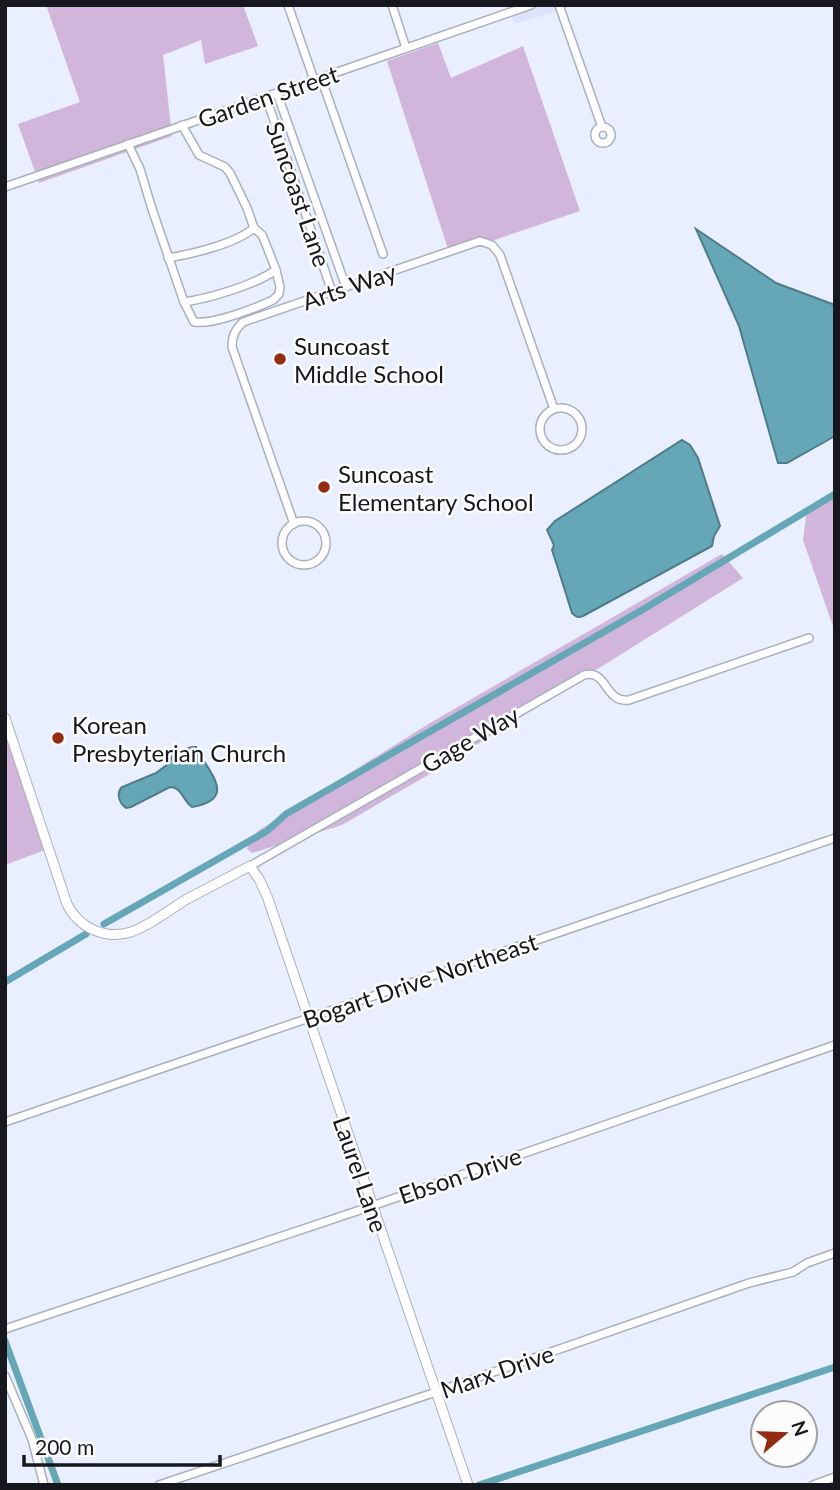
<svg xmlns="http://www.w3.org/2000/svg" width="840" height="1490" viewBox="0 0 840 1490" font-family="Lato,sans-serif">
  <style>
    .built { fill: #dbe4fa }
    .green { fill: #d2b5db }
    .water { fill: #66a7b7; stroke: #4e7c89; stroke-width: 2 }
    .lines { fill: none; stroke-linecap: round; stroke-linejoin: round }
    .canal { stroke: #66a7b7; stroke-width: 7 }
    .minor-casing { stroke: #a9b0bd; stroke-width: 10 }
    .tertiary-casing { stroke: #a9b0bd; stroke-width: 11 }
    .minor { stroke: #fff; stroke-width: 7 }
    .tertiary { stroke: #fff; stroke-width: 9 }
    .poi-dot { fill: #942c11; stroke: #fcfcfc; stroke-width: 2.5 }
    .labels { text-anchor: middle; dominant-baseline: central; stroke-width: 5; stroke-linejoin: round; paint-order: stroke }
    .street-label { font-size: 24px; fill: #16181d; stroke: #fcfcfc }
    .poi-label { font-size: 24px; fill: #16181d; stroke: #fcfcfc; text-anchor: start }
  </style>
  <rect width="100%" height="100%" fill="#e9effe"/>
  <!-- built -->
  <polygon class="built" points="509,5 575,5 515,24"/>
  <!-- green -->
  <g class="green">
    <polygon points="46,5 243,5 258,46 205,64 201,40 163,55 172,136 39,183 18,124 80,102"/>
    <polygon points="438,43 451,78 523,46 580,211 450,255 387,61"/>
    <polygon points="835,494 835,632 803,540 807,510"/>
    <polygon points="722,554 743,578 433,772 342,825 252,853 247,849 249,841 258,831 294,808 430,723"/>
    <polygon points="5,730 45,850 5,865"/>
  </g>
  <!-- water -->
  <g class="water">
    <polygon points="696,229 776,283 835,305 835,436 787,463 778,463 739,326"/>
    <path d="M682,440l8,5 8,13 22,68 -6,10 -2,10 -129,70c-5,2 -7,1 -11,-3l-17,-54 -3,-9 2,-5 -7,-15 8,-9z"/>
    <path d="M192,747h4c12,25 43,52 -4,60 -9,-6 -10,-20 -22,-20l-39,20 -5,1c-7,-5 -10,-15 -4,-21l34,-14 12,-9 5,-9 4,-3z"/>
  </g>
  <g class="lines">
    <!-- canal -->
    <g class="canal">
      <polyline points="104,924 267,831 286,814 642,610 835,494"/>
      <polyline points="5,982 86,934"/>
      <polyline points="5,1341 58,1485"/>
      <polyline points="479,1485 835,1367"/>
    </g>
    <!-- minor casing -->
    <g class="minor-casing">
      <g id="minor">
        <polyline points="288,5 314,80"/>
        <polyline points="392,5 406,48"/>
        <polyline points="559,5 602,127"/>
        <polyline points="321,78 383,254"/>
        <polyline points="277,93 346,287"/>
        <polyline points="266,97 332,292"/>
        <circle cx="603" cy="135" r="8"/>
        <path d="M128,144l12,25 12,40 32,93 10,20c19,3 62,-14 79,-22l6,-6 1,-7 -4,-17 -11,-28 -3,-7 -8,-7 -7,-20 -17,-35 -5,-6 -26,-12 -17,-30"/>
        <polyline points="5,187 531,5"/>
        <path d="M168,258c24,-4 67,-14 86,-30"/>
        <path d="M184,302c27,-4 70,-17 92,-32"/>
        <circle cx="561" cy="429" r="21"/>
        <circle cx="304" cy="543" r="22"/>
        <path d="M294,524l-62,-177c0,-11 3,-17 11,-25l237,-81 12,4 8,10 54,154"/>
        <path d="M250,866l334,-191c24,-6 20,28 45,25l180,-62"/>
        <polyline points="5,1122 835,838"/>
        <polyline points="5,1329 372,1206 835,1045"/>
        <polyline points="5,1376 32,1439 44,1485"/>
        <polyline points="159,1485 436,1392 749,1283 793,1272 807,1263 835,1253"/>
        <polyline points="813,1485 835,1477"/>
      </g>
    </g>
    <!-- tertiary casing -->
    <g class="tertiary-casing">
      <path id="tertiary" d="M5,718l62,186c12,24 38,36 64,28 19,-6 39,-23 56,-33 21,-11 42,-22 63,-33l9,13 8,17 201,589"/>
    </g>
    <!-- minor -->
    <use href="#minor" class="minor"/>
    <!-- tertiary -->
    <use href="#tertiary" class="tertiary"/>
  </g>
  <!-- markers -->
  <g class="poi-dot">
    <circle cx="280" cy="359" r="7"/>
    <circle cx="324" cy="487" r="7"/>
    <circle cx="58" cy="738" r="7"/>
  </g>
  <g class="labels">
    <!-- street labels -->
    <g class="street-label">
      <text transform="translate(268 96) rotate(-19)">Garden Street</text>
      <text transform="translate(299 194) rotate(71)">Suncoast Lane</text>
      <text transform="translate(349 286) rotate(-19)">Arts Way</text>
      <text transform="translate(470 739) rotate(-30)">Gage Way</text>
      <text transform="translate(420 980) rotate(-19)">Bogart Drive Northeast</text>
      <text transform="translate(361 1174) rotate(71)">Laurel Lane</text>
      <text transform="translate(460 1175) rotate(-19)">Ebson Drive</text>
      <text transform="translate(497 1371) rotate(-19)">Marx Drive</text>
    </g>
    <!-- poi labels -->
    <g class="poi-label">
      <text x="294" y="345">Suncoast<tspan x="294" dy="28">Middle School</tspan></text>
      <text x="338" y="473">Suncoast<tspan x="338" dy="28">Elementary School</tspan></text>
      <text x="72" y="724">Korean<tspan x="72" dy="28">Presbyterian Church</tspan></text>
    </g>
  </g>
  <!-- border -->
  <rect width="840" height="1490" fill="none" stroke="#16181d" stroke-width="14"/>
  <!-- north arrow -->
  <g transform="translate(784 1434) rotate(71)"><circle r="33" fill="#fcfcfc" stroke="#a0a1a3" stroke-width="2"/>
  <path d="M0-5L12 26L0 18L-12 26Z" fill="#942c11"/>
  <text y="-10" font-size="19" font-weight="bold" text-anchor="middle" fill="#16181d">N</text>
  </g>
  <!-- scale -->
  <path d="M24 1455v10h196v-10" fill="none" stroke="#16181d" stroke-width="3.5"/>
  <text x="35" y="1455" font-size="21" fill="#16181d" stroke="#fcfcfc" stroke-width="5" paint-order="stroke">200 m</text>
</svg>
